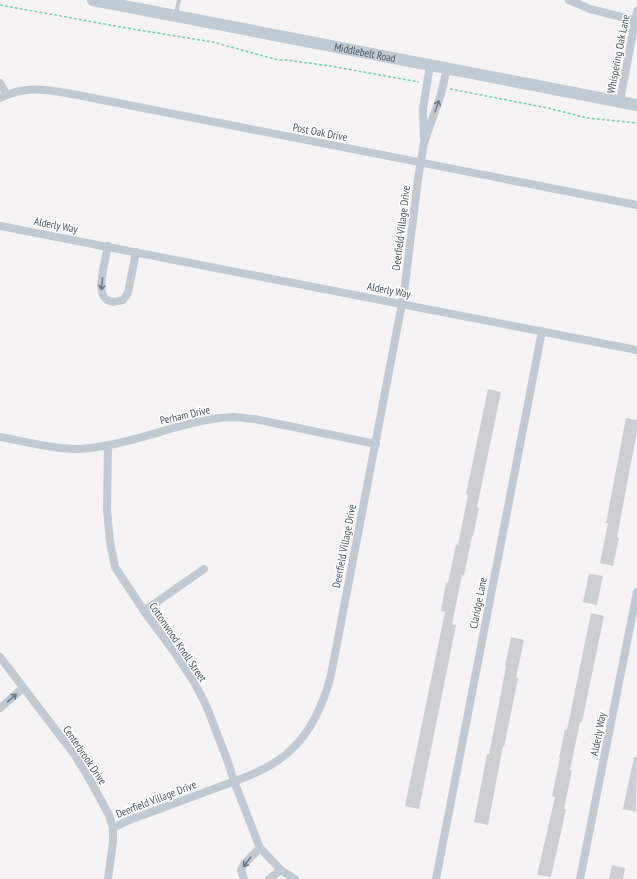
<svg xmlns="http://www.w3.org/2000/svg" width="637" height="879" viewBox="0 0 637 879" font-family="'PT Sans Narrow',sans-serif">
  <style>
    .building { fill: #cdcfd5 }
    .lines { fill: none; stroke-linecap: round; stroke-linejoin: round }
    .path { stroke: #7ad0a6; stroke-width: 1.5; stroke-dasharray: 3 2; stroke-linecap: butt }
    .lane { stroke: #c1cad2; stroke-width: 4 }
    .street { stroke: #c1cad2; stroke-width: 8 }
    .secondary { stroke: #c1cbd6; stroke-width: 12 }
    .oneway { stroke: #6e7983 }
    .labels { text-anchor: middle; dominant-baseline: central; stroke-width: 3; stroke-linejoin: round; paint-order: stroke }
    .street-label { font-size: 11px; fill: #4a5661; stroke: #fff }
  </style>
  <rect width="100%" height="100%" fill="#f5f3f3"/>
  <!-- building -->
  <g class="building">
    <polygon points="488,389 501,392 477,507 479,508 473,536 472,536 464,576 462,575 452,624 456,625 419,809 405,806 445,612 441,611 446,582 448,583 456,544 458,545 468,495 466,494"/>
    <polygon points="626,418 637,420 637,431 617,537 619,538 613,566 600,563 608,523 606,523"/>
    <polygon points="589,574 603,576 597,605 583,602"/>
    <polygon points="591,613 604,616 582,722 580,722 570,770 572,770 564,809 566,809 551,877 537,875 555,797 552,796 560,758 559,758 565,729 567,730"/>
    <polygon points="511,637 524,640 516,678 518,678 510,718 504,747 503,746 488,825 474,822 487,754 489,754 499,704 506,666 505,666"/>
    <polygon points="634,757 637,757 636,812 623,809"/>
    <polygon points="612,865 625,868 623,879 609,879"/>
  </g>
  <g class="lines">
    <!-- path -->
    <g class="path">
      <polyline points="0,5 132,29 213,42 278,60 287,60 330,66 419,82"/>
      <polyline points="450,89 548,108 587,118 637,123"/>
    </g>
    <!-- lane -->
    <polyline class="lane" points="176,14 179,0"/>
    <!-- street -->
    <g class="street">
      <polyline points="569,0 590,9 637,21"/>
      <polyline points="0,83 7,95"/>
      <path d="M0,98c24,-12 42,-9 67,-5l570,112"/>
      <polyline points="620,101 637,11"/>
      <polyline points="424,138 423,109 430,65"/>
      <polyline points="0,226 637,350"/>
      <path d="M108,246c-3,18 -20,65 15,54l5,-7 8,-41"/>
      <path d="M0,437c28,5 62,15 90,11 49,-5 94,-29 143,-31 7,0 14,2 21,2l122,25"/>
      <polyline points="108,445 107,510 110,542 115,567 144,611 175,653 194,682 206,705 228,762 234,781 260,848 281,870 295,879"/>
      <polyline points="144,611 204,569"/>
      <polyline points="0,657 74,754 90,780 109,815 113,828 113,842 108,879"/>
      <polyline points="0,708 23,688"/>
      <path d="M113,828l14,-7c27,-10 54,-20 81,-30 29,-11 63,-20 86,-44 20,-20 30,-45 37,-72l73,-382 14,-114 6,-36 17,-49 6,-26"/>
      <polyline points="244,879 241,870 244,864 260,848"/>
      <polyline points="269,879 281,870"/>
      <polyline points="436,879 542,331"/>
      <polyline points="580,879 637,592"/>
    </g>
    <!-- secondary -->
    <path class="secondary" id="s1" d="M93,0l544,105"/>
  </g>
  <!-- one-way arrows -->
  <defs><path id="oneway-shaft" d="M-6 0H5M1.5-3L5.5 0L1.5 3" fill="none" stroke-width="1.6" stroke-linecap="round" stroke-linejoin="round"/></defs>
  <g class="oneway">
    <use href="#oneway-shaft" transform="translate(437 106) rotate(-71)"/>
    <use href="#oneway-shaft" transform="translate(102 284) rotate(95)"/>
    <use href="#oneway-shaft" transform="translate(12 698) rotate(-41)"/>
    <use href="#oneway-shaft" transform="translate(247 862) rotate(127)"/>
  </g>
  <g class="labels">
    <!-- street labels -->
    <g class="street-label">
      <text stroke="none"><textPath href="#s1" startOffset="277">Middlebelt Road</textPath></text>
      <text transform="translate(618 54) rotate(-79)">Whispering Oak Lane</text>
      <text transform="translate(320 132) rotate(11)">Post Oak Drive</text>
      <text transform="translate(56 225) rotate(11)">Alderly Way</text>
      <text transform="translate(401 228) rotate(-83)">Deerfield Village Drive</text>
      <text transform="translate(389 290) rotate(11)">Alderly Way</text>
      <text transform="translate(185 415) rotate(-13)">Perham Drive</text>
      <text transform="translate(344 546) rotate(-79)">Deerfield Village Drive</text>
      <text transform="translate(478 603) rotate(-79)">Claridge Lane</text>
      <text transform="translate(178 642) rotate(56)">Cottonwood Knoll Street</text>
      <text transform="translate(598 734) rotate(-79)">Alderly Way</text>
      <text transform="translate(85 755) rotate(56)">Centerbrook Drive</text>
      <text transform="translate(156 799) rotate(-21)">Deerfield Village Drive</text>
    </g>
  </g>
</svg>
